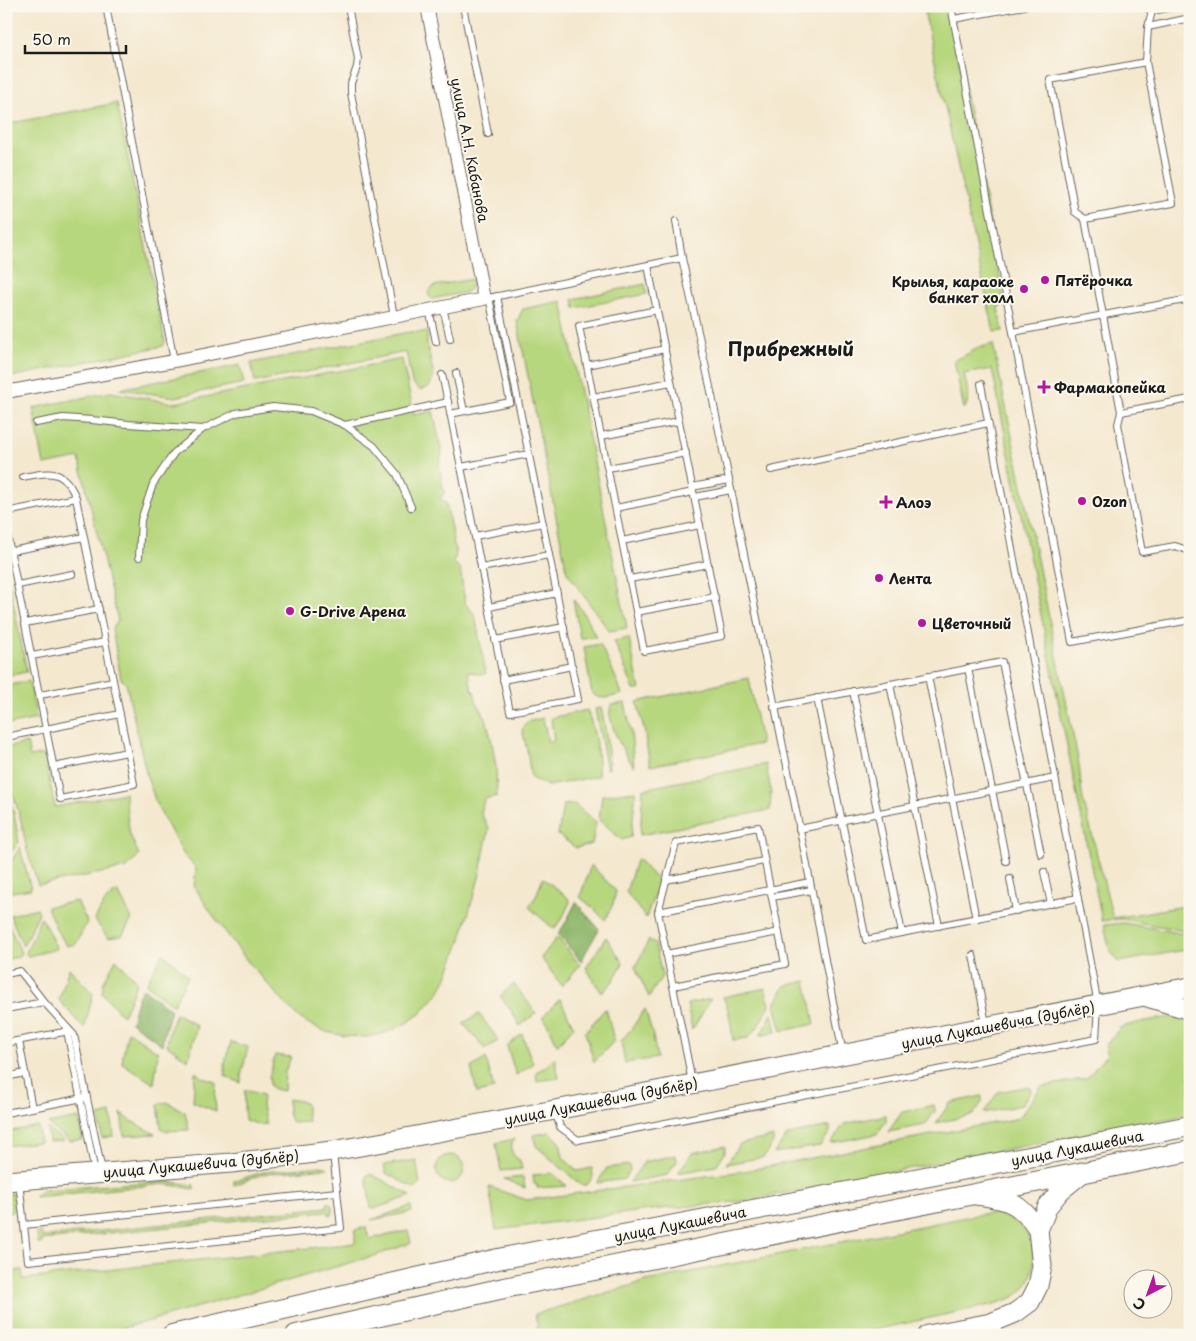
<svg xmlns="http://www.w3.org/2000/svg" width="1196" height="1341" viewBox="0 0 1196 1341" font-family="'Playpen Sans',sans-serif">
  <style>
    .green { fill: #b7d77e; stroke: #6a7a4d }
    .forest { fill: #91b86d; stroke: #566a44 }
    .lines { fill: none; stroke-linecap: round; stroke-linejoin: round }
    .lane-casing { stroke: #68635b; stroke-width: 8 }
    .street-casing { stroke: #68635b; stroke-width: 14 }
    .secondary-casing { stroke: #68635b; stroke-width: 21 }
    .primary-casing { stroke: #68635b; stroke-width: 22 }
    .lane { stroke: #fff; stroke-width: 6 }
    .street { stroke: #fff; stroke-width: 12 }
    .secondary { stroke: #fff; stroke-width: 19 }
    .primary { stroke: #fff; stroke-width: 20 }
    .poi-dot { fill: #b5179e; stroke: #fbf7ec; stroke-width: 2 }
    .labels { text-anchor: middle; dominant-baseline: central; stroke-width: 4; stroke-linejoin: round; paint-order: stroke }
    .street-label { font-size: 14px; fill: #1c1c1c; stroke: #fbf7ec }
    .poi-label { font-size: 14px; font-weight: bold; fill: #1c1c1c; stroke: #fbf7ec; text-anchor: start }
    .district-label { font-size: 19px; font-weight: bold; fill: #1c1c1c; stroke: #fbf7ec }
  </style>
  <rect width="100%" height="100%" fill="#fbf7ec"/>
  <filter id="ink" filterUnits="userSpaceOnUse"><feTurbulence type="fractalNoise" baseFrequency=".02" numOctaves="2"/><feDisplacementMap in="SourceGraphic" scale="10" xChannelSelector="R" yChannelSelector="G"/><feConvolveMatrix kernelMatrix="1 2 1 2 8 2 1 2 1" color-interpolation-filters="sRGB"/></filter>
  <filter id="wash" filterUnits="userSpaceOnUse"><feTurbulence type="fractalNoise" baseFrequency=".0096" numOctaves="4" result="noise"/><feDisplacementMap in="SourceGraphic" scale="20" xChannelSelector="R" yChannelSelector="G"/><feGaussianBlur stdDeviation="1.12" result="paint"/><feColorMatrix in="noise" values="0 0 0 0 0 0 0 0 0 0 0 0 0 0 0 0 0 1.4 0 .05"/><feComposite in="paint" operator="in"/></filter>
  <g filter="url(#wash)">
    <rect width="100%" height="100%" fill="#f4e8cf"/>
    <!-- green -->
    <g class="green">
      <polygon points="923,6 949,6 1005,305 998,307 1003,331 994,332"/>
      <polygon points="117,103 165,342 163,346 6,378 6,124"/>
      <path d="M472,279c1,6 -1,9 -5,13l-35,7 -3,-3 -1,-4 6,-6z"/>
      <polygon points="645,284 647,294 575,308 573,299"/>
      <polygon points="562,301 627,628 609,631 567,572 517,321 523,309"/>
      <polygon points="409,332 427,332 427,344 434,377 429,387 420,390 412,383 406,352 255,382 251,363"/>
      <path d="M993,344l86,420 3,31 31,123 77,-13v27l-68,-13 -20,2 -110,-552 -28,5c2,11 8,25 0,35l-10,-49 8,-3 16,-9z"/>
      <polygon points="402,359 414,415 433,411 442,453 439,465 444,493 440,499 446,503 456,555 453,563 460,568 465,603 475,615 486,674 479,674 468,671 472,690 474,690 476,701 486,718 492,743 496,767 497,796 484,799 481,814 489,828 479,878 459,945 447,977 440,991 421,1013 410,1021 393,1030 381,1034 367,1037 345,1036 327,1032 313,1026 301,1019 289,1008 248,962 210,911 194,886 196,868 184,855 158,808 147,777 126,683 121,679 112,629 118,621 79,458 44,465 33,408 111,392 174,403"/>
      <polygon points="240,365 244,383 175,397 119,389"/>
      <polygon points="6,566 27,672 6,676"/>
      <polygon points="573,599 583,612 596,637 580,638"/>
      <polygon points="629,638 640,690 634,690 614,641"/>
      <path d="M600,644l15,32 7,18c-11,3 -21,7 -30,0l-8,-47z"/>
      <polygon points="749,678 761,744 650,766 644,729 637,702"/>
      <polygon points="29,681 37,719 6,725 6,686"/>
      <path d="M625,703l6,28 3,36c-9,-13 -29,-46 -23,-62z"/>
      <path d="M601,708c5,20 7,40 8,60l-2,1 -12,-60z"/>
      <path d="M587,710c8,21 12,44 11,66l-50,10 -17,-8 -4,-28 -5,-20 5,-8 16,-4 5,24 6,-1 -3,-23z"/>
      <polygon points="27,743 30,757 44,754 55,807 125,793 127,815 130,835 139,855 127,868 38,885 27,850 21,821 14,797 6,788 6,748"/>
      <polygon points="766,764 771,792 770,810 640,835 643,789"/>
      <polygon points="636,791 631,837 622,840 599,819 602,795"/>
      <polygon points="6,796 13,808 19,842 6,859 6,837 8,829"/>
      <polygon points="574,804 596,822 592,844 576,848 558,835 563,805"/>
      <polygon points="20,847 31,889 6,893 6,870"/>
      <polygon points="637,858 659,882 646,918 626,892"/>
      <polygon points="591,865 616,891 613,904 605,920 593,908 580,897"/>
      <polygon points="543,878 568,898 570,902 562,919 554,929 529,907 536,896"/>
      <path d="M118,892l14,27 -10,17 -14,2 -13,-18c5,-10 12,-25 23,-28z"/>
      <polygon points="77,901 87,922 76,944 67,946 56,929 47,907"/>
      <polygon points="37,908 39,913 23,946 10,915"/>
      <polygon points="41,917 57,949 28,956 26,953"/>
      <polygon points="8,922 15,939 21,952 19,957 6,959 6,932"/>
      <polygon points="1124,923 1190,935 1190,949 1119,962 1110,951 1104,925"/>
      <polygon points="557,937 580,965 562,986 541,958"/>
      <polygon points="606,937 623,963 613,981 602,993 586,968"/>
      <polygon points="649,940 655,943 662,976 649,997 635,967"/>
      <polygon points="163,953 188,976 173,1005 146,984"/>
      <polygon points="116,959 137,982 123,1016 102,993 104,981"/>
      <polygon points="69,968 93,994 84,1029 59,1000"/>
      <polygon points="806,981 815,1024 782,1031 775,1005 784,986"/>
      <polygon points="514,984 536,1013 520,1026 512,1012 500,996"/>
      <path d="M765,988l5,17 -15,26 -7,7 -15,2c-2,-15 -3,-29 -10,-43z"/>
      <polygon points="560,999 574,1027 557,1045 551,1031 543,1016"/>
      <polygon points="711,999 692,1030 687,1004"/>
      <polygon points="606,1008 614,1041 594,1062 585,1032"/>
      <polygon points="645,1009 653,1036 657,1058 625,1063 621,1041 632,1028"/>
      <polygon points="176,1013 197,1026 188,1060 167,1045 169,1032"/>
      <polygon points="479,1014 494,1034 498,1041 485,1049 463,1023"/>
      <polygon points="772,1014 776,1032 760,1036"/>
      <polygon points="1172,1017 1190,1022 1190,1113 1177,1117 973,1156 744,1201 650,1210 496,1230 489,1187 527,1200 744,1171 1019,1118 1041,1087 1087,1078 1107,1054 1105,1046 1121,1027 1145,1021"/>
      <polygon points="128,1031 158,1052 154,1084 122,1063 123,1055"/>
      <polygon points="522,1034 533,1064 516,1075 507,1046"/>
      <polygon points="231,1042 248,1047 241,1076 241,1083 225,1076 225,1063"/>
      <polygon points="275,1055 291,1057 285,1071 284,1091 274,1089 270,1086 269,1077"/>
      <polygon points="486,1058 494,1089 477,1093 471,1068"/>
      <polygon points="555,1058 559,1078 537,1081 536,1072 544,1068"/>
      <polygon points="195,1072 204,1078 216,1082 215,1097 216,1111 193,1102"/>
      <polygon points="1030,1086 1031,1092 1021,1105 984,1113 998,1092"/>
      <polygon points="245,1090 263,1095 262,1106 266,1124 260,1125 245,1120 244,1107"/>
      <polygon points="982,1096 982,1102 973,1115 936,1123 950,1103"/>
      <path d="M288,1099l17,3 3,20 -16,1c-4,-7 -5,-16 -4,-24z"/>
      <polygon points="167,1102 185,1112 189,1130 166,1131 161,1128 158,1104"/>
      <polygon points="934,1105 935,1111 925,1125 888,1132 902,1112"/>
      <polygon points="111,1113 114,1136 102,1138 99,1116"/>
      <polygon points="121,1113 130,1120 155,1134 124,1136"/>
      <polygon points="886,1115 886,1121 877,1134 831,1143 844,1124"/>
      <polygon points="79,1118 82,1140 69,1141 48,1124"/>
      <polygon points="38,1126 40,1142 6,1146 6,1132"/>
      <polygon points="830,1126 830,1132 820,1146 774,1153 788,1135"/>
      <polygon points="47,1128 64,1141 49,1142"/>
      <polygon points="550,1132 560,1142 563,1157 577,1171 592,1168 593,1177 587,1185 581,1185 536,1146 533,1135"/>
      <polygon points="773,1137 773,1143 764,1157 726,1164 740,1144"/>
      <path d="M514,1139c-5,9 -3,17 6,21l2,9 -21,2 -5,-28z"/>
      <polygon points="725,1146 725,1152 716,1166 678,1173 692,1153"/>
      <polygon points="676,1155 677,1161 667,1175 630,1182 644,1162"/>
      <circle cx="450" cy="1169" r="14"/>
      <polygon points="416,1160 420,1184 415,1189 386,1173 384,1165"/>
      <polygon points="629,1165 630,1170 624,1179 597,1183 607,1168"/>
      <polygon points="322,1166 328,1168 263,1174 234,1185 234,1181 263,1172"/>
      <polygon points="552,1173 567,1186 537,1188 537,1184 534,1184 533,1175"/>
      <polygon points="371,1174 411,1196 374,1209 371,1208 366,1176"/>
      <polygon points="523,1177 525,1188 504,1179"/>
      <polygon points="163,1181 194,1185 194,1189 164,1184 35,1197 36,1195 43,1190"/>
      <path d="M6,1193c12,1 13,4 13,15l-13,5z"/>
      <polygon points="329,1202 332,1205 332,1214 330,1216 327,1211 42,1240 42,1244 38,1244 37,1233 41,1232 42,1237 327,1207 327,1204"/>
      <polygon points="411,1206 412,1212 371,1220"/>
      <path d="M995,1213c30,6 45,33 36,63 -3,7 -7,14 -14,19 -6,4 -14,6 -22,9l-144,31h-345l32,-6 -3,-15 111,-33 335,-67z"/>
      <polygon points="366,1227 369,1239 408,1231 411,1243 374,1256 325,1270 146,1322 96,1335 6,1335 6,1242 12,1271 22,1270 23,1279 355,1243 355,1230"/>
    </g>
    <!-- forest -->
    <g class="forest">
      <polygon points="576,902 599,929 581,961 558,934 566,922"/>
      <polygon points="143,988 171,1010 164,1034 162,1045 131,1022 138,997"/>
    </g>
  </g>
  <g filter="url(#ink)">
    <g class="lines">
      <!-- lane casing -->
      <g class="lane-casing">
        <g id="lane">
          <polyline points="106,6 174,361"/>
          <polyline points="348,6 358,59 357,67 351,83 351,93 394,316"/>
          <polyline points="463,6 488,134"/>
          <polyline points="951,6 1072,642 1190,620"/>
          <polyline points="1143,6 1152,11 1178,6"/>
          <polyline points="1190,18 1148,27 1146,62 1173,203 1085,219 1121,412 1118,424 1142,552 1175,546 1190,551"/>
          <polyline points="954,19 1024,6"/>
          <polyline points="1148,27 1152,11"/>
          <polyline points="1085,219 1075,212 1050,80 1146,62"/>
          <polyline points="676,221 682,258"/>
          <polyline points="648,265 651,281 722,636 644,651 579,326 657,310"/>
          <polyline points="484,299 682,258 712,396 805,855 843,1054"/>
          <polyline points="443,307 450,339"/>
          <polyline points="429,309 436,342"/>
          <polyline points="1013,332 1190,299"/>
          <polyline points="587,365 665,349"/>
          <polyline points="456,373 464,411"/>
          <polyline points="442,375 448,402"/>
          <polyline points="593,397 671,382"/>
          <polyline points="1121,412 1190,399"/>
          <polyline points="450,414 510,402 489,297"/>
          <polyline points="36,423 63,418 92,420 128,424 203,429"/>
          <polyline points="345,425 448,402 510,712 578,699 497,296"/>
          <polyline points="601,436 679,421"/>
          <polyline points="461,467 529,454"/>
          <polyline points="608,468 686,453"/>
          <polyline points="771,470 988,423"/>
          <polyline points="692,487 729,480"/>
          <polyline points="695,497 731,490"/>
          <polyline points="616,508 693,492"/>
          <polyline points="6,512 76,498"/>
          <path d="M6,529l54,270 74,-15 -58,-286c-12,-30 -26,-26 -53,-21"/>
          <polyline points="475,536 543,523"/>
          <polyline points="622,541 700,525"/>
          <polyline points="11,551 84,537"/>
          <polyline points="139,557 141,520 153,484 174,453 203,429 236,413 273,407 311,411 345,425 374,446 397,474 411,507"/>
          <polyline points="481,568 549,555"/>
          <polyline points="630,579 708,564"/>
          <polyline points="18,585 72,574"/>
          <polyline points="489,607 557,593"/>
          <polyline points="636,612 715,597"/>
          <polyline points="25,623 99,609"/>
          <polyline points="495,640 564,627"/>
          <polyline points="32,656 105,642"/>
          <polyline points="968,668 1006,861"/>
          <polyline points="928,676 976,919"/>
          <polyline points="503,680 572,666"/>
          <polyline points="890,684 939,926"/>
          <polyline points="853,691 902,933"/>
          <polyline points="40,695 113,681"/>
          <polyline points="817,698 866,940 1078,898"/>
          <polyline points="774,707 1002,662 1041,854"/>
          <polyline points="6,737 120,714"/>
          <polyline points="54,767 127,752"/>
          <polyline points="799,829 1055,778"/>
          <polyline points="1044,872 1051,904"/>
          <polyline points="1010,879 1016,911"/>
          <polyline points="666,880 764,861"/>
          <polyline points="772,897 811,890"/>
          <polyline points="658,912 810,882"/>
          <polyline points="666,954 779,932"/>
          <polyline points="973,955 986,1024"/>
          <polyline points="6,974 20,971 44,1002 74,1035 102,1171"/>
          <polyline points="673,986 785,964 758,827 676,843 658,912 688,1061 692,1083"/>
          <polyline points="6,1009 44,1002"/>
          <polyline points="67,1031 95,1172"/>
          <polyline points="19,1041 32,1108"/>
          <polyline points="6,1043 69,1031"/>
          <polyline points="6,1077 25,1073"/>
          <polyline points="555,1111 560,1127 578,1140 1096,1039 1098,1005 981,384"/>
          <polyline points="6,1113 83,1098"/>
          <polyline points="19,1181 28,1261 341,1228 333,1153"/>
          <polyline points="24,1225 337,1192"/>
        </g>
      </g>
      <!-- street casing -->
      <g class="street-casing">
        <polyline id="street" points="6,392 174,361 484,299 427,6"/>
      </g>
      <!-- secondary casing -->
      <g class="secondary-casing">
        <g id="secondary">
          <polyline points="1147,997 1190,1010"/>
          <polyline points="6,1181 231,1163 332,1151 384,1142 651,1092 1190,987"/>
          <path d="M976,1195c32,4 44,7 62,35"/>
          <polyline points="928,1335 991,1323 1015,1313 1030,1302 1038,1286 1042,1266 1038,1230 1048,1206 1061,1190 1082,1173"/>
        </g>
      </g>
      <!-- primary casing -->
      <g class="primary-casing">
        <g id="primary">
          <polyline points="172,1335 498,1259 1190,1126"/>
          <polyline points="296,1335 504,1288 1190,1151"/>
        </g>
      </g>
      <!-- lane -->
      <use href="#lane" class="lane"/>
      <!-- street -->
      <use href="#street" class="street"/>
      <!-- secondary -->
      <use href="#secondary" class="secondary"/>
      <!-- primary -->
      <use href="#primary" class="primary"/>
    </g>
  </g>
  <!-- markers -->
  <g class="poi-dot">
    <circle cx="1045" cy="280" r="5"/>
    <circle cx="1024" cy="289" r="5"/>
    <path d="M1041.5 379.5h5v5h5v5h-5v5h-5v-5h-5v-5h5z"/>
    <circle cx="1082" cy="501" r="5"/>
    <path d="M883.5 494.5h5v5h5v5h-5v5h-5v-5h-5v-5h5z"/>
    <circle cx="879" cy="578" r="5"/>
    <circle cx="290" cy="611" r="5"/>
    <circle cx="922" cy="623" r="5"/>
  </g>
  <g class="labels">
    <!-- street labels -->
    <g class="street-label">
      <text transform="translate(470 150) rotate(79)">улица А.Н. Кабанова</text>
      <text transform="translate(998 1025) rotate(-11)">улица Лукашевича (дублёр)</text>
      <text transform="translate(601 1101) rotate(-11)">улица Лукашевича (дублёр)</text>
      <text transform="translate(1077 1148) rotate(-11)">улица Лукашевича</text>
      <text transform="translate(201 1164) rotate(-5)">улица Лукашевича (дублёр)</text>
      <text transform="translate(680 1224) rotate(-11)">улица Лукашевича</text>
    </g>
    <!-- poi labels -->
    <g class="poi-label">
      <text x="1055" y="280">Пятёрочка</text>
      <text x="1014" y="281" text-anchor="end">Крылья, караоке<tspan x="1014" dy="16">банкет холл</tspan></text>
      <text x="1054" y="387">Фармакопейка</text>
      <text x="1092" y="501">Ozon</text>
      <text x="896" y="502">Алоэ</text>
      <text x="889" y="578">Лента</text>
      <text x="300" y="611">G-Drive Арена</text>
      <text x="932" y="623">Цветочный</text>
    </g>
    <!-- district labels -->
    <g class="district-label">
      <text x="791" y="348">Прибрежный</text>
    </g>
  </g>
  <!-- margin -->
  <rect width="1196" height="1341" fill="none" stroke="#fbf7ec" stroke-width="25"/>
  <!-- north arrow -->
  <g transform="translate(1148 1294) rotate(221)"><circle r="24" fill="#fbf7ec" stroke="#a29f99"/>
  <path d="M0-4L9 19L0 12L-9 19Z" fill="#b5179e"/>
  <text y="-8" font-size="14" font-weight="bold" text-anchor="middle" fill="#1c1c1c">С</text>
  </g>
  <!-- scale -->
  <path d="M25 45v8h101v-8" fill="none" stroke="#1c1c1c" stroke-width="2.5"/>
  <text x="32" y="45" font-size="15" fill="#1c1c1c" stroke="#fbf7ec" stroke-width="4" paint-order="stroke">50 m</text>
</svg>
